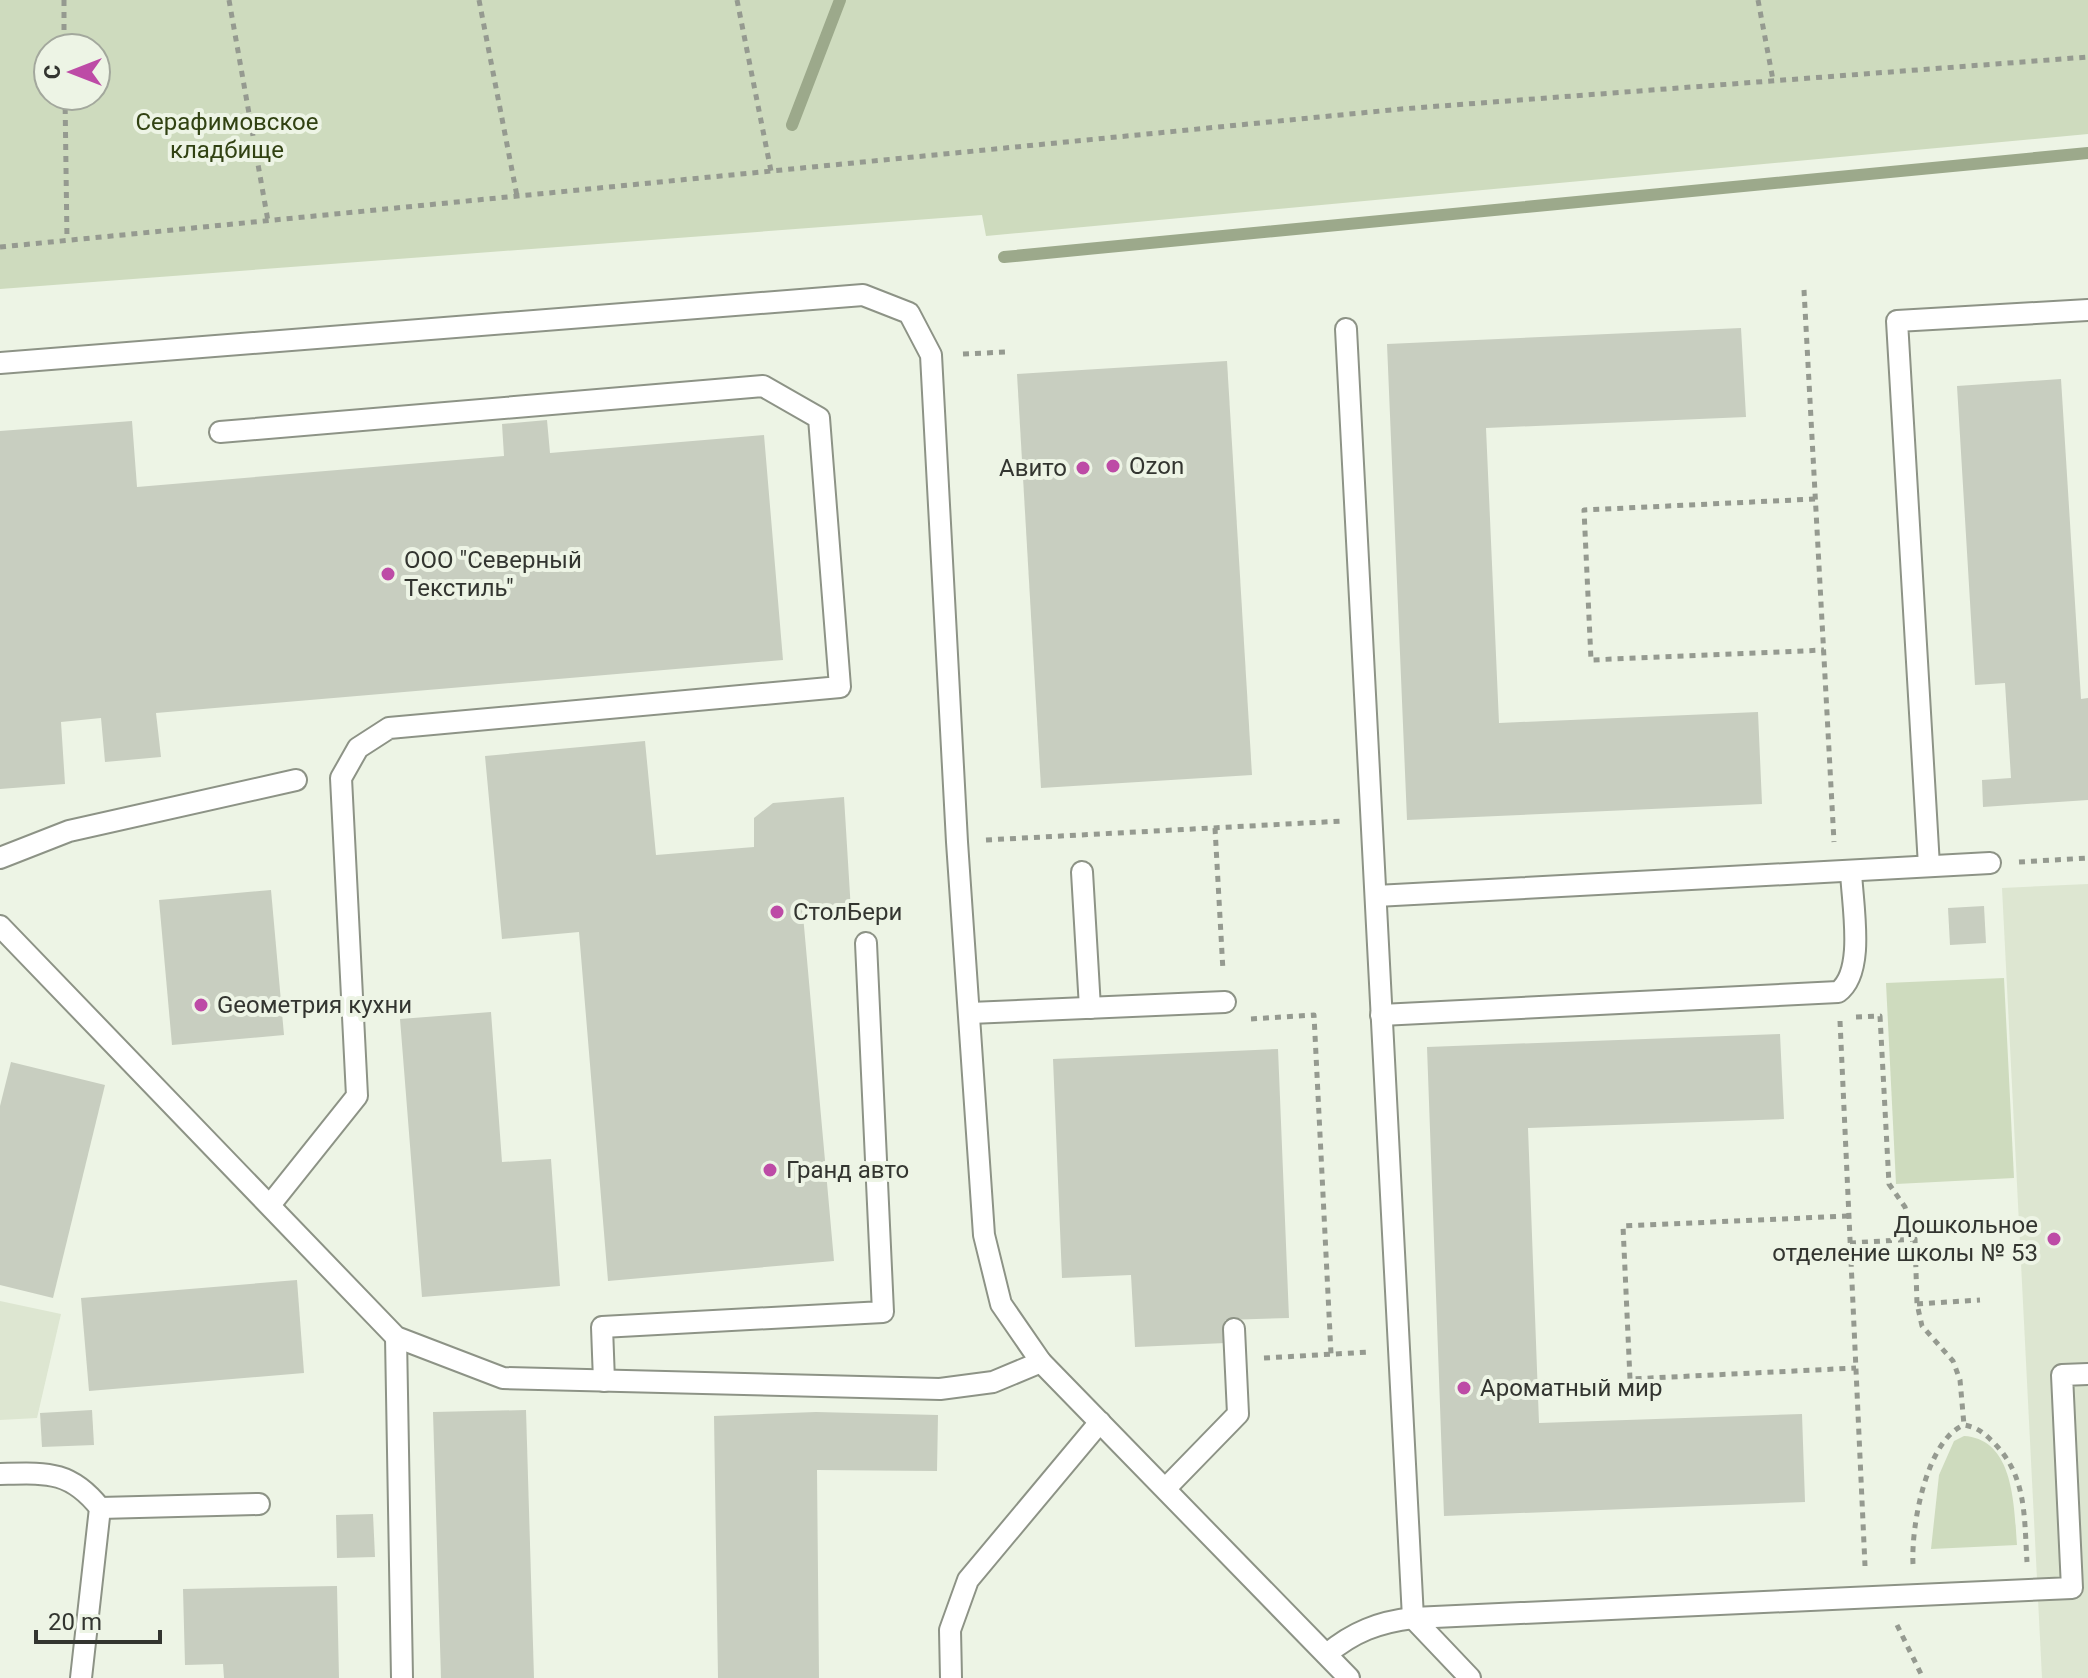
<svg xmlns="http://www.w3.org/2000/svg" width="2088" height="1678" viewBox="0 0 2088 1678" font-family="Roboto,sans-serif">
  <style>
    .built { fill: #dde6d1 }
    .green { fill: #cedbbe; fill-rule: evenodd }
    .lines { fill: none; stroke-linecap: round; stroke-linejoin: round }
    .stream { stroke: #9ca98b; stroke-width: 12 }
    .building { fill: #c8cec0 }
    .service-casing { stroke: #8d9386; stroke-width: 24 }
    .path { stroke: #959a90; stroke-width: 5; stroke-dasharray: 6 6; stroke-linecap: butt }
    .service { stroke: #fff; stroke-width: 20 }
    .poi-dot { fill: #bd4ba6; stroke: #edf4e5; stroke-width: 3 }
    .labels { text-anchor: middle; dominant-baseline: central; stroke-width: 8; stroke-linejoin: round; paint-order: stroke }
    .park-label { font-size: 24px; fill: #314212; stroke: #edf4e5 }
    .poi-label { font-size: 24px; fill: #333530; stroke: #edf4e5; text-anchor: start }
  </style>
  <rect width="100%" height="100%" fill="#edf4e5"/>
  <!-- built -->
  <g class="built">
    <polygon points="2088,884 2088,1678 2042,1678 2002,888"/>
    <polygon points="0,1301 61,1314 37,1418 0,1420"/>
  </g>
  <!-- green -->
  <g class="green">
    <path d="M0,0h2088v134l-1102,102 -4,-21 -982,74zM96,48v48h-48v-48z"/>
    <polygon points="2004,978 2014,1178 1896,1184 1886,983"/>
    <path d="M1964,1436c51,3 50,72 53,109l-86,4 8,-74 15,-34z"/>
  </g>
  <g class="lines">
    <!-- stream -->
    <g class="stream">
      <polyline points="792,125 840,0"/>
      <polyline points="1004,257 2088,153"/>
    </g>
  </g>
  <!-- building -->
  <g class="building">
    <polygon points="1741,328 1746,417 1486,428 1499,723 1758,712 1762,804 1407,820 1387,344"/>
    <polygon points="1227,361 1252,775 1041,788 1017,374"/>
    <polygon points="2061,379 2081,699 2088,698 2088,800 1983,807 1982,780 2011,778 2005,683 1975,685 1957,386"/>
    <polygon points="547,420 550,453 764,435 783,660 156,713 161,757 105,762 101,718 61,722 65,784 0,789 0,431 132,421 137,487 504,456 502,424"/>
    <polygon points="645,741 656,855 754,847 754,818 773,803 844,797 851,911 803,915 834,1261 608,1281 579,932 502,939 485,756"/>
    <polygon points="271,890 284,1035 172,1045 159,900"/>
    <polygon points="1984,906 1986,943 1950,945 1948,908"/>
    <polygon points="491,1012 502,1162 551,1159 560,1286 422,1297 400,1019"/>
    <polygon points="1780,1034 1784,1119 1528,1128 1539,1423 1802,1414 1805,1502 1444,1516 1427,1047"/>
    <polygon points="1278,1049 1289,1318 1225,1320 1226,1343 1135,1347 1131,1275 1062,1278 1053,1059"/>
    <polygon points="11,1062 105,1085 53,1298 0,1285 0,1106"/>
    <polygon points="297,1280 304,1373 89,1391 81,1298"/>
    <polygon points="92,1410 94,1445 42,1447 40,1413"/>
    <polygon points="526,1410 534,1678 441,1678 433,1412"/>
    <polygon points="816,1412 938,1415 937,1471 817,1470 819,1678 718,1678 714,1416"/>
    <polygon points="373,1514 375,1557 337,1558 336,1515"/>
    <polygon points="337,1586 339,1678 224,1678 223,1664 185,1665 183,1589"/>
  </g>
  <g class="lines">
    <!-- service casing -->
    <g class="service-casing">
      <g id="service">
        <polyline points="1346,329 1413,1618 1470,1678"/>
        <polyline points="0,363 863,295 909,313 931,355 957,842 984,1235 1001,1304 1041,1362 1349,1678"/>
        <polyline points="220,432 763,386 819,418 840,687 389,728 358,748 341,778 357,1096 270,1205"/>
        <polyline points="0,858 69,831 296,780"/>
        <polyline points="1929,866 1897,321 2088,310"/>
        <polyline points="1082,872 1090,1008"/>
        <polyline points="1376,896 1990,863"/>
        <polyline points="0,926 396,1337 503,1378 940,1389 993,1382 1041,1362"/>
        <polyline points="970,1013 1225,1002"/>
        <path d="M1381,1015l457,-23c28,-20 14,-88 13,-121"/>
        <polyline points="396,1337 402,1678"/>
        <polyline points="604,1381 602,1327 883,1312 866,943"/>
        <path d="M0,1474c46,-1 70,-4 100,34l-19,170"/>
        <polyline points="1166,1488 1238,1414 1234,1329"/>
        <polyline points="100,1508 259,1504"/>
        <path d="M1327,1654c26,-22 52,-32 86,-36l659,-30 -10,-213 26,-1"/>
        <polyline points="951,1678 950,1630 968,1580 1100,1422"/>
      </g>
    </g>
    <!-- path -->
    <g class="path">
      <polyline points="64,0 64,48"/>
      <polyline points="229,0 268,221"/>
      <polyline points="479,0 517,196"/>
      <polyline points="737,0 771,171"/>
      <polyline points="1758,0 1773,80"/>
      <polyline points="65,96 67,240"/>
      <polyline points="0,247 1401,109 2088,57"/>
      <polyline points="1804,290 1834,842"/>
      <polyline points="963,354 1006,352"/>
      <polyline points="1815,499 1584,510 1591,660 1824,650"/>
      <polyline points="1215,828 1223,971"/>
      <polyline points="986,840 1343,821"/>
      <polyline points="2019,862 2088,858"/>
      <polyline points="1856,1017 1880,1016 1889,1184 1905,1207 1915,1239 1917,1304 1922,1326 1953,1361 1960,1380 1964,1425"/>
      <polyline points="1251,1019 1314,1015 1331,1354"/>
      <polyline points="1840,1021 1865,1566"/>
      <polyline points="1848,1216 1623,1226 1630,1379 1856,1368"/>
      <polyline points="1850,1243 1915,1239"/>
      <polyline points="1917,1304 1980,1300"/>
      <polyline points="1264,1358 1370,1352"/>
      <path d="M1913,1564c-2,-37 13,-124 51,-139 12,2 19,7 27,15 36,34 33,75 36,122"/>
      <polyline points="1897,1625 1923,1678"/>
    </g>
    <!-- service -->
    <use href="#service" class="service"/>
  </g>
  <!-- markers -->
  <g class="poi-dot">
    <circle cx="1113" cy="466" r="8"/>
    <circle cx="1083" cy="468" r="8"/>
    <circle cx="388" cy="574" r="8"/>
    <circle cx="777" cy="912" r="8"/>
    <circle cx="201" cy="1005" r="8"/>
    <circle cx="770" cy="1170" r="8"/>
    <circle cx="2054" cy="1239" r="8"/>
    <circle cx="1464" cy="1388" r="8"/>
  </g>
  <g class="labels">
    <!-- park labels -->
    <g class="park-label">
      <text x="227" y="122">Серафимовское<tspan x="227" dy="28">кладбище</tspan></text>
    </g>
    <!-- poi labels -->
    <g class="poi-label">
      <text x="1129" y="466">Ozon</text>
      <text x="1067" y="468" text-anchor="end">Авито</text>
      <text x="404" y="560">ООО "Северный<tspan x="404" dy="28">Текстиль"</tspan></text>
      <text x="793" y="912">СтолБери</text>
      <text x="217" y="1005">Geoметрия кухни</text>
      <text x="786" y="1170">Гранд авто</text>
      <text x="2038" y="1225" text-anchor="end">Дошкольное<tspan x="2038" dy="28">отделение школы № 53</tspan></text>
      <text x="1480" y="1388">Ароматный мир</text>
    </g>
  </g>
  <!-- north arrow -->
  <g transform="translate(72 72) rotate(270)"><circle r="38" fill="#edf4e5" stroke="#a3a89d" stroke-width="2"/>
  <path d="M0-6L14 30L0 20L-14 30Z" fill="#bd4ba6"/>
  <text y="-12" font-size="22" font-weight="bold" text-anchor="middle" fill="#333530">С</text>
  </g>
  <!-- scale -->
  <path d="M36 1630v12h124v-12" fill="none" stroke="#333530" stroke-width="4"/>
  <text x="48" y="1630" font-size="24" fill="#333530" stroke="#edf4e5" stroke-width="6" paint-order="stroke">20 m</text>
</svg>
